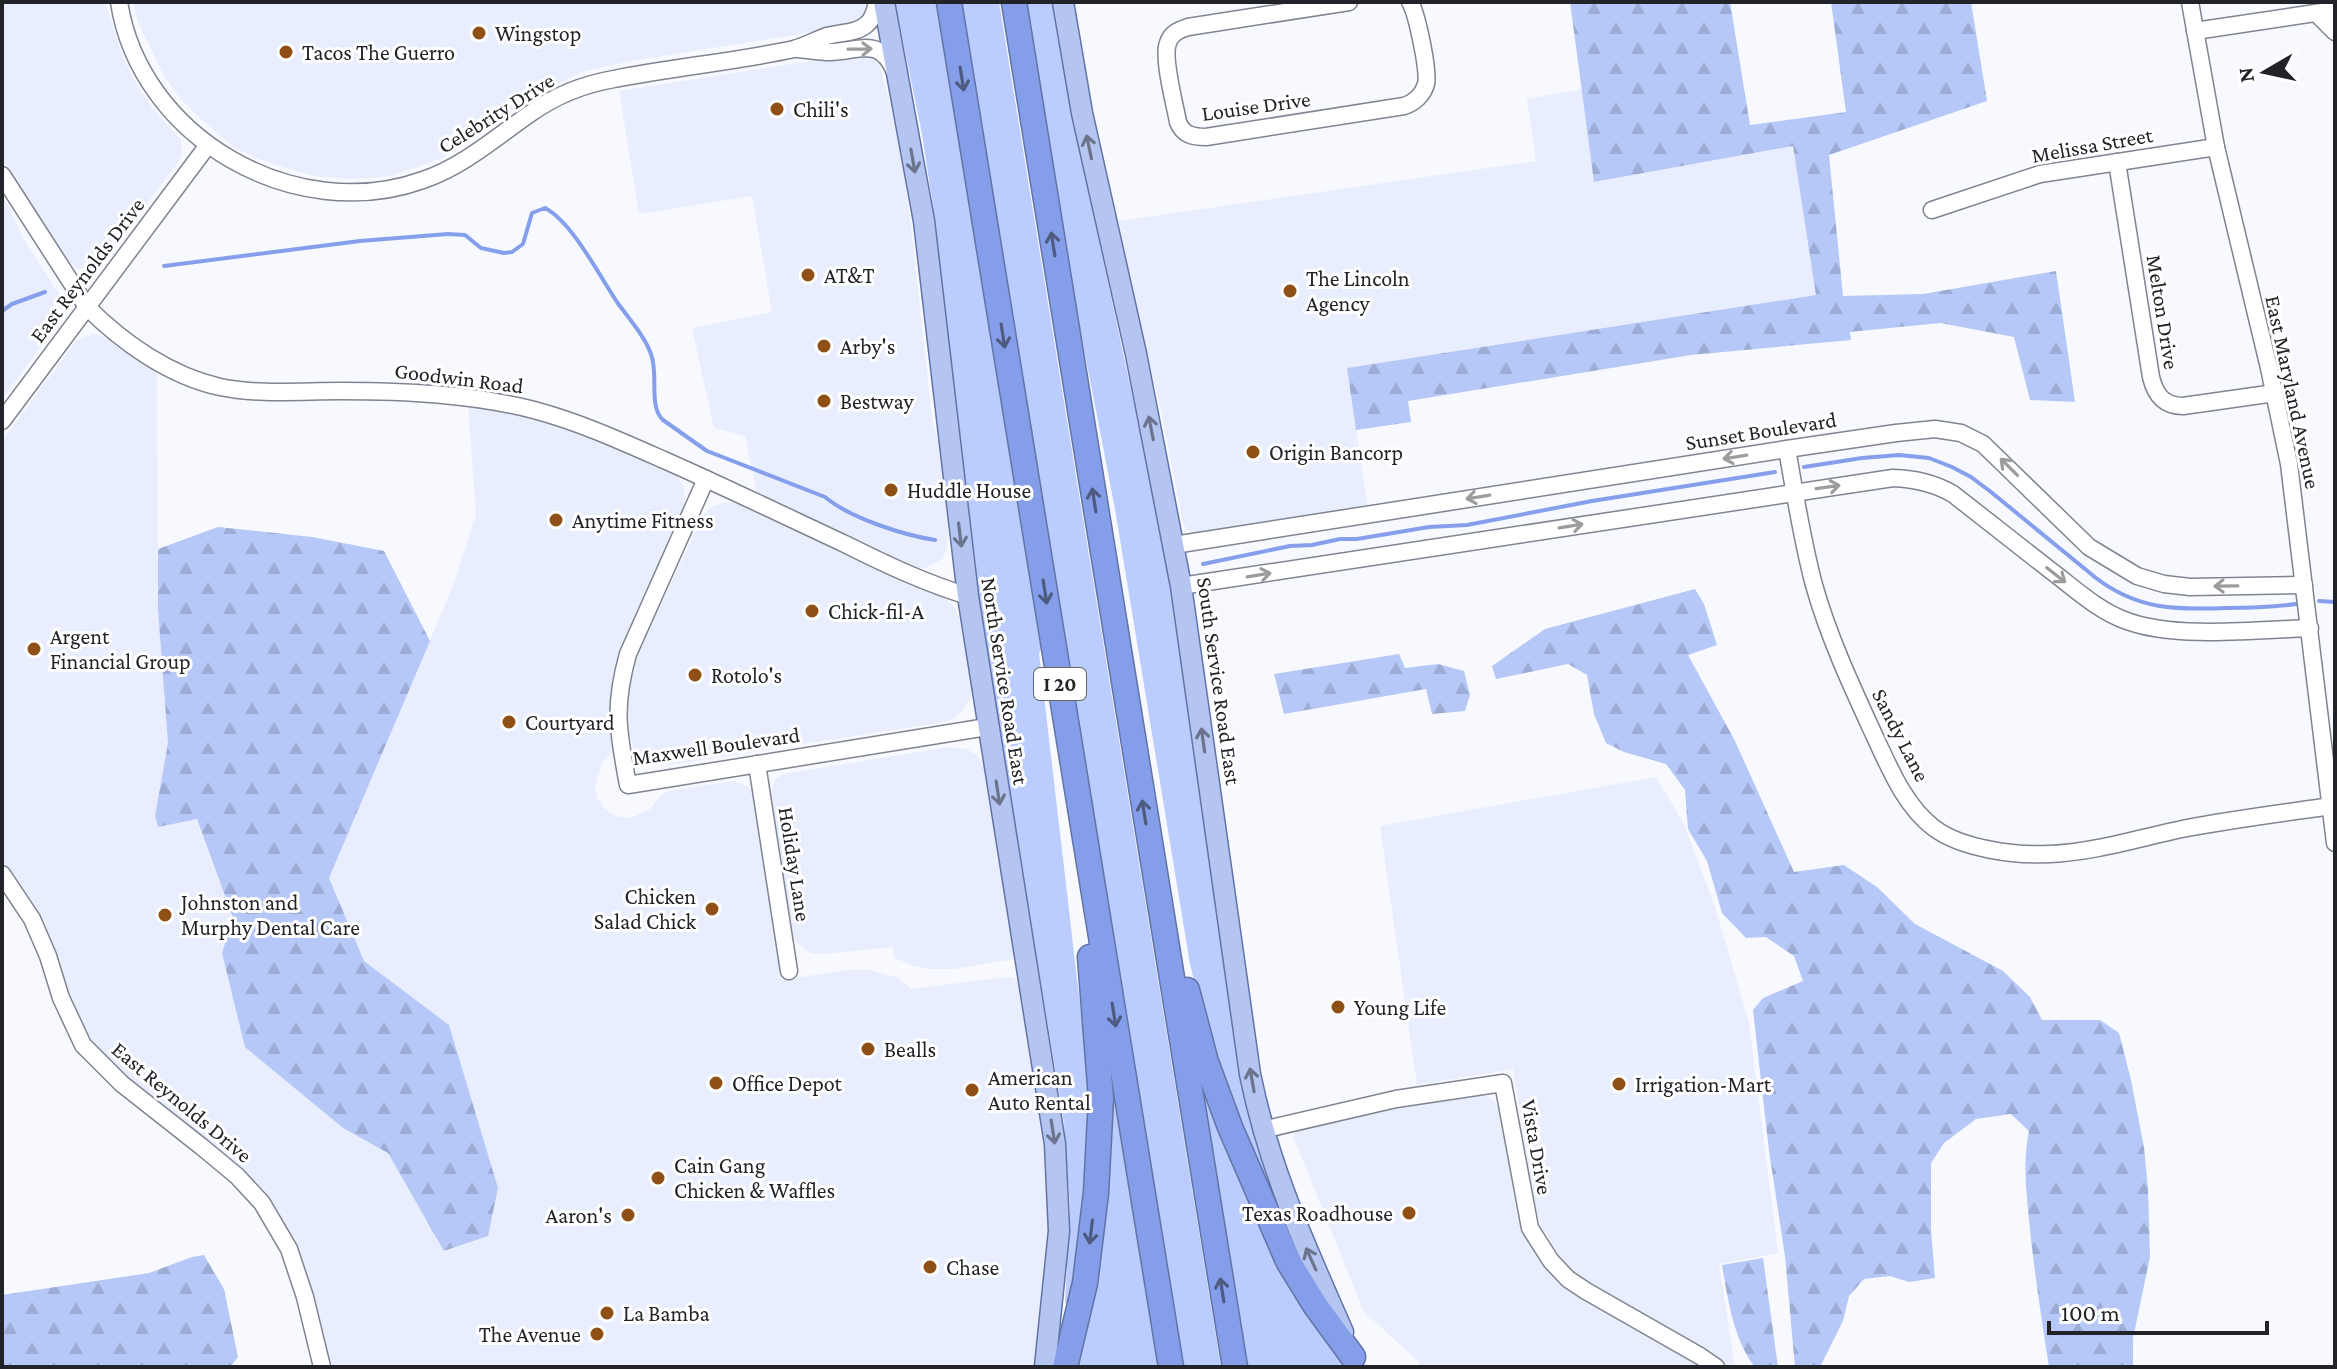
<svg xmlns="http://www.w3.org/2000/svg" width="2337" height="1369" viewBox="0 0 2337 1369" font-family="'Crimson Pro',serif">
  <style>
    .built { fill: #e8eefe }
    .grass { fill: #bacdfe }
    .forest { fill: url(#forest-firs) }
    .lines { fill: none; stroke-linecap: round; stroke-linejoin: round }
    .stream { stroke: #859fec; stroke-width: 4 }
    .minor-casing { stroke: #7f8490; stroke-width: 19 }
    .major-casing { stroke: #6273a5; stroke-width: 23 }
    .highway-casing { stroke: #6273a5; stroke-width: 27 }
    .minor { stroke: #fff; stroke-width: 16 }
    .major { stroke: #b5c5f2; stroke-width: 20 }
    .highway { stroke: #849ee9; stroke-width: 24 }
    .oneway { stroke: #9c9c9e }
    .oneway2 { stroke: #4e5a7f }
    .oneway3 { stroke: #6c748d }
    .poi-dot { fill: #8e5014; stroke: #fff; stroke-width: 3 }
    .labels { text-anchor: middle; dominant-baseline: central; stroke-width: 6; stroke-linejoin: round; paint-order: stroke }
    .shield { fill: #fff; stroke: #646568; stroke-width: 2 }
    .shield-label { font-size: 20px; font-weight: bold; fill: #222328 }
    .poi-label { font-size: 22px; fill: #222328; stroke: #fff; text-anchor: start }
    .street-label { font-size: 22px; fill: #222328; stroke: #fff }
  </style>
  <defs>
    <pattern id="forest-firs" width="22" height="20" patternUnits="userSpaceOnUse" patternTransform="scale(2)"><rect width="22" height="20" fill="#b6c8f8"/><path d="M5 1l3.5 6h-7zM16 11l3.5 6h-7z" fill="#9cacd5"/></pattern>
  </defs>
  <rect width="100%" height="100%" fill="#f7f9fe"/>
  <!-- built -->
  <g class="built">
    <polygon points="2,2 105,2 123,58 137,85 153,109 181,140 182,153 180,160 105,259 95,267 78,269 68,262 2,158"/>
    <polygon points="133,2 865,2 866,12 861,21 839,28 631,61 582,72 539,93 446,156 429,163 386,177 347,179 314,176 272,164 236,149 203,121 180,98 163,74 138,22"/>
    <polygon points="855,54 873,57 879,63 889,100 901,157 912,233 932,419 942,452 948,527 947,548 942,559 925,568 912,567 757,493 745,436 714,428 692,328 772,312 752,196 639,214 619,91"/>
    <polygon points="1582,89 1595,182 1793,146 1817,295 1347,368 1368,508 1195,534 1187,530 1183,523 1162,415 1125,259 1119,221 1536,161 1527,99"/>
    <polygon points="2,193 25,241 61,297 64,310 61,319 2,400"/>
    <polygon points="92,334 107,337 157,371 158,610 168,743 155,816 158,826 196,818 233,918 222,953 343,1128 388,1153 445,1251 488,1236 449,1026 364,961 329,878 453,586 476,515 468,404 536,417 592,435 663,465 678,477 683,485 685,500 682,510 616,663 610,702 613,750 601,765 595,787 598,800 606,810 618,817 631,818 649,810 661,795 668,791 735,781 750,788 753,795 782,980 848,970 870,970 899,978 911,989 1008,977 1014,978 1022,986 1043,1122 1049,1201 1048,1271 1037,1367 331,1367 307,1274 299,1253 246,1175 214,1145 126,1077 96,1046 76,1013 47,933 35,908 2,860 2,441 77,340"/>
    <polygon points="726,502 745,505 946,599 955,608 959,617 973,684 970,699 963,710 954,718 944,722 669,765 650,764 635,753 629,733 628,692 639,650 703,516 711,507"/>
    <polygon points="948,747 967,749 979,757 987,775 1015,956 1014,959 954,969 930,969 914,966 895,958 892,947 823,954 811,953 804,949 795,940 793,933 771,795 774,781 783,774"/>
    <polygon points="1656,777 1684,824 1715,907 1749,1023 1778,1253 1719,1264 1735,1367 1422,1367 1418,1361 1364,1312 1293,1136 1295,1133 1302,1128 1393,1107 1474,1095 1488,1097 1496,1103 1501,1115 1516,1210 1521,1225 1547,1269 1559,1254 1541,1225 1534,1201 1513,1069 1417,1085 1380,826"/>
  </g>
  <!-- grass -->
  <g class="grass">
    <polygon points="895,2 936,2 1041,650 1039,653 1089,1082 1088,1185 1071,1303 1065,1303 1070,1207 1064,1123 985,644 970,536 933,206 922,134"/>
    <polygon points="961,2 999,2 1221,1367 1183,1367"/>
    <path d="M1025,2h27l14,82 18,87 70,326 23,128 60,434 25,104 20,50 -3,2c-40,-79 -68,-166 -89,-251l-75,-455 -42,-217z"/>
    <polygon points="1206,1090 1279,1256 1344,1367 1247,1367 1202,1091"/>
    <polygon points="1111,1102 1115,1104 1158,1367 1075,1367"/>
  </g>
  <!-- forest -->
  <g class="forest">
    <polygon points="1570,2 1730,2 1750,125 1846,112 1831,2 1971,2 1987,101 1829,155 1843,296 1923,294 2056,271 2075,402 2030,400 2014,337 1940,323 1850,332 1851,340 1691,355 1408,401 1411,422 1356,430 1347,368 1816,295 1793,146 1594,182"/>
    <polygon points="218,527 312,537 384,551 430,641 329,878 364,961 449,1025 498,1188 488,1236 444,1251 388,1153 343,1128 245,1047 222,953 233,918 197,819 158,827 155,816 168,743 158,610 158,549"/>
    <path d="M1695,589l9,15 13,41 -29,10 47,86 59,131 50,-7 33,22 38,37 88,47 27,26 12,23h58l19,13 12,47 13,68 4,41 2,68 -17,81v29h-84c-7,-45 -14,-91 -19,-137 -3,-33 -8,-66 -1,-99l-18,-17 -35,5 -32,24 -13,20v67l4,48 -26,4 -19,-6 -26,3 -15,17 -6,25 -23,46h-25l-10,-111 -16,-105 -16,-141 10,-12 40,-17 -9,-25 -28,-19 -20,1 -24,-25 -15,-52 -19,-32 -3,-39 -19,-26 -42,-12 -18,-9 -12,-29 -7,-39 -19,-11 -72,15 -4,-13 53,-37z"/>
    <polygon points="1399,654 1405,668 1438,664 1464,671 1470,695 1465,711 1432,714 1426,689 1284,714 1274,674"/>
    <polygon points="204,1255 224,1289 238,1357 230,1367 2,1367 2,1295 149,1273 192,1257"/>
    <path d="M1763,1258l15,109h-23c-22,-28 -27,-68 -33,-102z"/>
  </g>
  <g class="lines">
    <!-- stream -->
    <g class="stream">
      <path d="M164,266l196,-25 88,-7 17,1 16,13 23,5 8,-1 11,-8 9,-31 13,-5c27,14 54,67 72,94 12,17 27,33 34,52 8,21 -3,52 12,66l44,31 118,46c25,21 78,38 110,43"/>
      <polyline points="2,311 12,304 45,292"/>
      <path d="M1804,467l58,-9 37,-3 30,3 23,9 19,10 20,15 105,86c42,32 80,32 131,30 23,0 46,-1 69,-4"/>
      <polyline points="1203,564 1290,546 1312,545 1340,539 1357,539 1429,527 1467,525 1592,501 1775,472"/>
      <polyline points="2319,601 2335,602"/>
    </g>
    <!-- minor casing -->
    <g class="minor-casing">
      <g id="minor">
        <path d="M119,2c21,136 176,224 304,178 41,-14 73,-43 108,-67 24,-17 54,-29 83,-34 60,-12 120,-17 180,-30 11,-3 22,-9 33,-13 14,-4 29,-2 40,-12 7,-6 8,-14 10,-22"/>
        <path d="M1349,2l-161,25c-9,3 -17,6 -20,16 -6,14 7,62 10,79 5,13 15,15 28,15l198,-31c10,-3 19,-11 22,-22 3,-13 -9,-70 -16,-82"/>
        <polyline points="2190,2 2216,147 2269,368 2289,464 2335,843"/>
        <polyline points="2316,13 2335,32"/>
        <polyline points="2195,31 2335,10"/>
        <path d="M798,49c11,1 22,3 32,3 30,-1 50,-16 65,20"/>
        <path d="M2117,162l34,215c4,17 12,29 32,29l92,-13"/>
        <path d="M2,175l85,132c36,36 83,69 133,80 39,8 81,4 121,4 64,0 130,3 193,19 45,12 87,31 130,50 61,27 121,56 181,84 40,20 80,39 123,52"/>
        <polyline points="1932,210 2040,174 2216,147"/>
        <polyline points="2,421 208,145"/>
        <path d="M1787,449c8,45 15,91 27,136 15,53 38,102 61,152 15,32 30,69 59,91 28,21 82,28 116,26 46,-2 92,-17 137,-26 48,-9 96,-15 144,-22"/>
        <path d="M706,479l-78,175c-15,53 -10,78 0,131l359,-58"/>
        <polyline points="1174,545 1787,449 1896,433 1935,429 1961,433 1983,444 2089,547 2137,576 2164,584 2190,587 2304,585"/>
        <path d="M1181,586l712,-108c23,1 41,5 60,16 33,26 65,51 97,76 24,18 48,41 77,51 49,18 129,9 183,7"/>
        <polyline points="757,764 789,971"/>
        <polyline points="2,874 32,919 48,956 61,998 83,1045 122,1084 202,1147 237,1176 262,1203 289,1249 305,1297 322,1367"/>
        <polyline points="1262,1130 1396,1099 1503,1083 1530,1228 1551,1261 1568,1279 1586,1291 1700,1356 1716,1367"/>
      </g>
    </g>
    <!-- major casing -->
    <g class="major-casing">
      <g id="major">
        <polyline points="884,2 924,221 968,596 1055,1144 1059,1231 1045,1367"/>
        <path d="M1063,2l19,111 54,241 45,232 69,488c19,95 55,171 93,258"/>
      </g>
    </g>
    <!-- highway casing -->
    <g class="highway-casing">
      <g id="highway">
        <polyline points="949,2 1171,1367"/>
        <polyline points="1014,2 1235,1367"/>
        <polyline points="1187,990 1206,1062 1230,1127 1288,1261 1315,1305 1353,1357"/>
        <polyline points="1065,1367 1085,1283 1096,1193 1101,1098 1090,957"/>
      </g>
    </g>
    <!-- minor -->
    <use href="#minor" class="minor"/>
    <!-- major -->
    <use href="#major" class="major"/>
    <!-- highway -->
    <use href="#highway" class="highway"/>
  </g>
  <!-- one-way arrows -->
  <defs><path id="oneway-shaft" d="M-6 0H5M1.5-3L5.5 0L1.5 3" fill="none" stroke-width="1.6" stroke-linecap="round" stroke-linejoin="round" transform="scale(2)"/></defs>
  <g class="oneway">
    <use href="#oneway-shaft" transform="translate(860 49) rotate(-1)"/>
    <use href="#oneway-shaft" transform="translate(1735 457) rotate(171)"/>
    <use href="#oneway-shaft" transform="translate(2009 467) rotate(-135)"/>
    <use href="#oneway-shaft" transform="translate(1828 487) rotate(-8)"/>
    <use href="#oneway-shaft" transform="translate(1478 497) rotate(171)"/>
    <use href="#oneway-shaft" transform="translate(1571 526) rotate(-9)"/>
    <use href="#oneway-shaft" transform="translate(1259 575) rotate(-9)"/>
    <use href="#oneway-shaft" transform="translate(2056 575) rotate(38)"/>
    <use href="#oneway-shaft" transform="translate(2226 586) rotate(179)"/>
  </g>
  <g class="oneway2">
    <use href="#oneway-shaft" transform="translate(962 79) rotate(81)"/>
    <use href="#oneway-shaft" transform="translate(1053 244) rotate(-99)"/>
    <use href="#oneway-shaft" transform="translate(1003 336) rotate(81)"/>
    <use href="#oneway-shaft" transform="translate(1094 500) rotate(-99)"/>
    <use href="#oneway-shaft" transform="translate(1045 592) rotate(81)"/>
    <use href="#oneway-shaft" transform="translate(1144 812) rotate(-99)"/>
    <use href="#oneway-shaft" transform="translate(1114 1015) rotate(81)"/>
    <use href="#oneway-shaft" transform="translate(1091 1232) rotate(97)"/>
    <use href="#oneway-shaft" transform="translate(1222 1290) rotate(-99)"/>
  </g>
  <g class="oneway3">
    <use href="#oneway-shaft" transform="translate(1089 147) rotate(-102)"/>
    <use href="#oneway-shaft" transform="translate(913 161) rotate(80)"/>
    <use href="#oneway-shaft" transform="translate(1151 428) rotate(-101)"/>
    <use href="#oneway-shaft" transform="translate(960 535) rotate(83)"/>
    <use href="#oneway-shaft" transform="translate(1203 740) rotate(-98)"/>
    <use href="#oneway-shaft" transform="translate(998 793) rotate(81)"/>
    <use href="#oneway-shaft" transform="translate(1252 1080) rotate(-100)"/>
    <use href="#oneway-shaft" transform="translate(1053 1132) rotate(81)"/>
    <use href="#oneway-shaft" transform="translate(1311 1259) rotate(-114)"/>
  </g>
  <!-- markers -->
  <g class="poi-dot">
    <circle cx="479" cy="33" r="8"/>
    <circle cx="286" cy="52" r="8"/>
    <circle cx="777" cy="109" r="8"/>
    <circle cx="808" cy="275" r="8"/>
    <circle cx="1290" cy="291" r="8"/>
    <circle cx="824" cy="346" r="8"/>
    <circle cx="824" cy="401" r="8"/>
    <circle cx="1253" cy="452" r="8"/>
    <circle cx="891" cy="490" r="8"/>
    <circle cx="556" cy="520" r="8"/>
    <circle cx="812" cy="611" r="8"/>
    <circle cx="34" cy="649" r="8"/>
    <circle cx="695" cy="675" r="8"/>
    <circle cx="509" cy="722" r="8"/>
    <circle cx="712" cy="909" r="8"/>
    <circle cx="165" cy="915" r="8"/>
    <circle cx="1338" cy="1007" r="8"/>
    <circle cx="868" cy="1049" r="8"/>
    <circle cx="716" cy="1083" r="8"/>
    <circle cx="1619" cy="1084" r="8"/>
    <circle cx="972" cy="1090" r="8"/>
    <circle cx="658" cy="1178" r="8"/>
    <circle cx="1409" cy="1213" r="8"/>
    <circle cx="628" cy="1215" r="8"/>
    <circle cx="930" cy="1267" r="8"/>
    <circle cx="607" cy="1313" r="8"/>
    <circle cx="597" cy="1334" r="8"/>
  </g>
  <g class="labels">
    <!-- shield labels -->
    <rect class="shield" x="1034" y="668" width="52" height="32" rx="6"/>
    <g class="shield-label">
      <text x="1060" y="684">I 20</text>
    </g>
    <!-- poi labels -->
    <g class="poi-label">
      <text x="495" y="33">Wingstop</text>
      <text x="302" y="52">Tacos The Guerro</text>
      <text x="793" y="109">Chili's</text>
      <text x="824" y="275">AT&amp;T</text>
      <text x="1306" y="278">The Lincoln<tspan x="1306" dy="25">Agency</tspan></text>
      <text x="840" y="346">Arby's</text>
      <text x="840" y="401">Bestway</text>
      <text x="1269" y="452">Origin Bancorp</text>
      <text x="907" y="490">Huddle House</text>
      <text x="572" y="520">Anytime Fitness</text>
      <text x="828" y="611">Chick-fil-A</text>
      <text x="50" y="636">Argent<tspan x="50" dy="25">Financial Group</tspan></text>
      <text x="711" y="675">Rotolo's</text>
      <text x="525" y="722">Courtyard</text>
      <text x="696" y="896" text-anchor="end">Chicken<tspan x="696" dy="25">Salad Chick</tspan></text>
      <text x="181" y="902">Johnston and<tspan x="181" dy="25">Murphy Dental Care</tspan></text>
      <text x="1354" y="1007">Young Life</text>
      <text x="884" y="1049">Bealls</text>
      <text x="988" y="1077">American<tspan x="988" dy="25">Auto Rental</tspan></text>
      <text x="732" y="1083">Office Depot</text>
      <text x="1635" y="1084">Irrigation-Mart</text>
      <text x="674" y="1165">Cain Gang<tspan x="674" dy="25">Chicken &amp; Waffles</tspan></text>
      <text x="1393" y="1213" text-anchor="end">Texas Roadhouse</text>
      <text x="612" y="1215" text-anchor="end">Aaron's</text>
      <text x="946" y="1267">Chase</text>
      <text x="623" y="1313">La Bamba</text>
      <text x="581" y="1334" text-anchor="end">The Avenue</text>
    </g>
    <!-- street labels -->
    <g class="street-label">
      <text transform="translate(1256 106) rotate(-8)">Louise Drive</text>
      <text transform="translate(496 113) rotate(-32)">Celebrity Drive</text>
      <text transform="translate(2092 145) rotate(-10)">Melissa Street</text>
      <text transform="translate(87 270) rotate(-53)">East Reynolds Drive</text>
      <text transform="translate(2163 312) rotate(81)">Melton Drive</text>
      <text transform="translate(459 378) rotate(7)">Goodwin Road</text>
      <text transform="translate(2293 392) rotate(78)">East Maryland Avenue</text>
      <text transform="translate(1761 431) rotate(-9)">Sunset Boulevard</text>
      <text transform="translate(1005 681) rotate(81)">North Service Road East</text>
      <text transform="translate(1219 681) rotate(82)">South Service Road East</text>
      <text transform="translate(1901 735) rotate(63)">Sandy Lane</text>
      <text transform="translate(716 746) rotate(-8)">Maxwell Boulevard</text>
      <text transform="translate(795 864) rotate(81)">Holiday Lane</text>
      <text transform="translate(182 1102) rotate(40)">East Reynolds Drive</text>
      <text transform="translate(1537 1147) rotate(80)">Vista Drive</text>
    </g>
  </g>
  <!-- border -->
  <rect width="2337" height="1369" fill="none" stroke="#222328" stroke-width="8"/>
  <!-- north arrow -->
  <g transform="translate(2265 72) rotate(261)" stroke="#ffffff" stroke-width="6" paint-order="stroke">
  <path d="M0-6L14 30L0 20L-14 30Z" fill="#222328"/>
  <text y="-12" font-size="22" font-weight="bold" text-anchor="middle" fill="#222328">N</text>
  </g>
  <!-- scale -->
  <path d="M2049 1321v12h218v-12" fill="none" stroke="#222328" stroke-width="4"/>
  <text x="2061" y="1321" font-size="24" fill="#222328" stroke="#ffffff" stroke-width="6" paint-order="stroke">100 m</text>
</svg>
